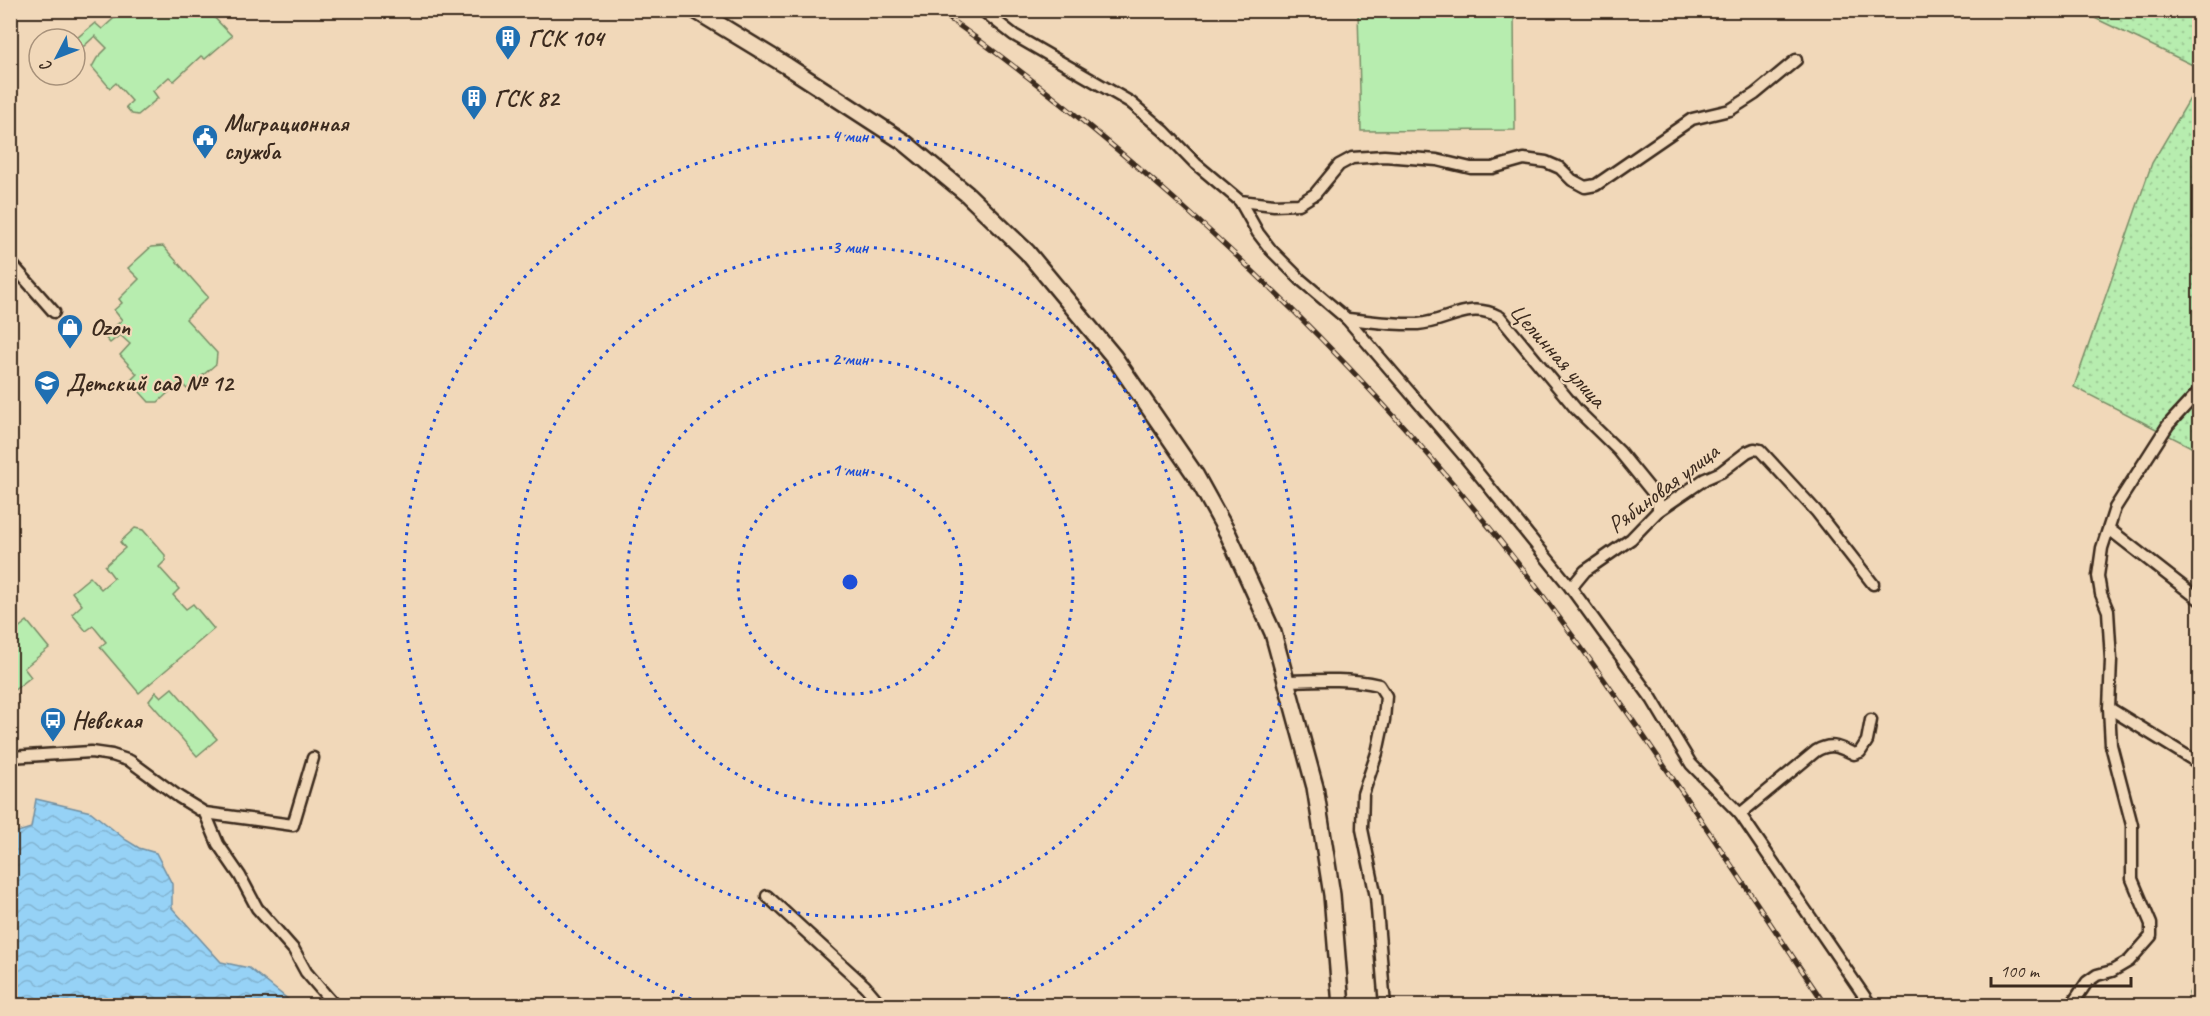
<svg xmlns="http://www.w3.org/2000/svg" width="2210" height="1016" viewBox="0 0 2210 1016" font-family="Caveat,sans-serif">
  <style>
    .green { fill: #b7edaf; stroke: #798c66; stroke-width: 1.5 }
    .garden { fill: url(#garden-dots); stroke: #798c66; stroke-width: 1.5 }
    .water { fill: url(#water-waves); stroke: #728fa0; stroke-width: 1.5 }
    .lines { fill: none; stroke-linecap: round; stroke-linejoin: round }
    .street-casing { stroke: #3b2a1e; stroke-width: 15 }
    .primary-casing { stroke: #3b2a1e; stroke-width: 20 }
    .street { stroke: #f1d8b9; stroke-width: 10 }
    .primary { stroke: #f1d8b9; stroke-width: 15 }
    .rail-casing { stroke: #3b2a1e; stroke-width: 5 }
    .rail { stroke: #f1d8b9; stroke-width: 3; stroke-dasharray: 9; stroke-linecap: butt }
    .ring { fill: none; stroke: #1d4ed8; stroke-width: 3; stroke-dasharray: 3 6 }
    .labels { text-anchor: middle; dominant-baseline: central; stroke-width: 4.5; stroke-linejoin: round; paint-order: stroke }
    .poi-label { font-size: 24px; font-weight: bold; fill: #3b2a1e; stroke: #f1d8b9; text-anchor: start }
    .street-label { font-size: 24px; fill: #3b2a1e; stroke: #f1d8b9 }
    .centre { fill: #1d4ed8; stroke: #f1d8b9; stroke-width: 3 }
    .ring-label { font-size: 18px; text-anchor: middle; font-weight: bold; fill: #1d4ed8; stroke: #f1d8b9; stroke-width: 4.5; stroke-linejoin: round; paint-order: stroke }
  </style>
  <defs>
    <pattern id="garden-dots" width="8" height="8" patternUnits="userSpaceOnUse" patternTransform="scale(1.5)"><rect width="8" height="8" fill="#b7edaf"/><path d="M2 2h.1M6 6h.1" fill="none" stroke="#9ecb96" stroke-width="1.8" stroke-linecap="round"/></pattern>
    <pattern id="water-waves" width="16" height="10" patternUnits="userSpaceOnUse" patternTransform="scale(1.5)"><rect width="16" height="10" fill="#96d2f6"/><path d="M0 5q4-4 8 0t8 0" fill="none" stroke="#82b4d2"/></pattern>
  </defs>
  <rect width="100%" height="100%" fill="#f1d8b9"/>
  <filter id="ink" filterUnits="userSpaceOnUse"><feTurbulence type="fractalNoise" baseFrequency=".0167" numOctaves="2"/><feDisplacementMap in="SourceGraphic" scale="12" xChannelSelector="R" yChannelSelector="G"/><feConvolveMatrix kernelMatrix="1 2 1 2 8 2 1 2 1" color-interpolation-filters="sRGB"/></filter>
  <g filter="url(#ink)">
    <!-- green -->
    <g class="green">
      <polygon points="122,11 168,11 170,13 173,11 182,11 189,18 198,11 208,11 232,36 205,59 201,56 174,81 169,77 153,91 158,98 138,115 132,114 126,107 132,101 116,83 110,88 92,67 97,58 107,48 95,36 84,46 78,48 75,44 77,38 95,23 102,29"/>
      <polygon points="1358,11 1514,11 1515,130 1361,131"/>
      <polygon points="163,246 208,297 186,319 217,353 216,364 187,389 180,382 158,402 149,402 130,381 137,374 120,355 130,344 120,335 110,343 104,336 122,320 114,310 122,303 119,299 139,279 128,268 151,247"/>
      <polygon points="135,528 143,530 165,555 165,561 159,567 179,589 173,595 186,609 193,604 214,629 139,693 100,647 106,642 93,626 86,631 72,614 82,605 72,592 90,577 101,589 114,578 105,566 125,548 120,542"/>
      <polygon points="27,621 49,648 24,668 31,677 13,691 11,688 11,634"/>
      <polygon points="172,688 217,739 197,756 149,701 156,692 161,697"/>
    </g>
    <!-- garden -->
    <g class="garden">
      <polygon points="2080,11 2199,11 2199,68"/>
      <polygon points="2199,83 2199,451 2074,387 2152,163"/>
      <polygon points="2199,976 2199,1005 2192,1005 2189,993"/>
    </g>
    <!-- water -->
    <polygon class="water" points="36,799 91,812 126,840 139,848 156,853 172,884 172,908 221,962 249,968 295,1005 11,1005 11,834 31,828"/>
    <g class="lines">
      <!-- street casing -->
      <g class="street-casing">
        <g id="street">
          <polyline points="982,10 1014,35 1130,102 1164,131 1196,164 1240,201 1274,205 1299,204 1315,194 1339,165 1352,158 1384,156 1437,160 1471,168 1492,168 1524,159 1546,162 1560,168 1572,180 1585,187 1596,185 1692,119 1730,110 1755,94 1796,60"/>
          <polyline points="1240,201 1258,233 1271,250 1301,280 1347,319 1465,457 1571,588 1652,699 1691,764 1740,814 1871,1006"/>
          <polyline points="10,262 54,312"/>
          <path d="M1347,319c23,2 48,6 71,5 30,-2 50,-24 82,-7l76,92 43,42 39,48v12"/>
          <polyline points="2109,529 2200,600"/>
          <polyline points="1571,588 1585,571 1631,539 1658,511 1705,479 1721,472 1747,452 1754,449 1760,450 1816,511 1873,584"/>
          <path d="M1286,681c32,-1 62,-3 93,4l7,11 -2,24 -7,33 -14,41 -1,35 14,68 9,109"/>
          <polyline points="2109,708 2200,764"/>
          <polyline points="10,757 91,752 112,755 130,761 179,797 205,813 293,825 313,758"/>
          <polyline points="205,813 218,844 240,876 257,908 294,950 306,972 335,1006"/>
          <path d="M1740,814l76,-63c15,-9 23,-4 38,3l6,-2 7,-11 4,-21"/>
          <polyline points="767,896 865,986 882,1006"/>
          <polyline points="2071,1006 2087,982 2097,975 2112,971 2129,961 2151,936 2151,924 2132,879 2132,825 2111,745 2109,708 2111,660 2108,611 2101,594 2098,576 2102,548 2115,508 2168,425 2200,390"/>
        </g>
      </g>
      <!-- primary casing -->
      <g class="primary-casing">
        <polyline id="primary" points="695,10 787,66 904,142 968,195 1027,252 1114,357 1196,476 1228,534 1273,633 1315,787 1332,895 1341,1006"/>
      </g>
      <!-- street -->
      <use href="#street" class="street"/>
      <!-- primary -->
      <use href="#primary" class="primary"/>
      <!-- rail casing -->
      <g class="rail-casing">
        <path id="rail" d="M937,10c85,59 165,125 243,194 131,117 251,245 358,385 101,134 193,277 288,417"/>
      </g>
      <!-- rail -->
      <use href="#rail" class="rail"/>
    </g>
  </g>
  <!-- distance rings -->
  <g class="ring">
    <circle cx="850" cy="582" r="112"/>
    <circle cx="850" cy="582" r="223"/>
    <circle cx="850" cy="582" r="335"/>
    <path d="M708 1005A446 446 0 1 1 992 1005"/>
  </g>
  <!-- icons -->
  <defs>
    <g id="building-pin" transform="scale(1.35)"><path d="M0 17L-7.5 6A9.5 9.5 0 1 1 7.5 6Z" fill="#1f6fb2" stroke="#f1d8b9"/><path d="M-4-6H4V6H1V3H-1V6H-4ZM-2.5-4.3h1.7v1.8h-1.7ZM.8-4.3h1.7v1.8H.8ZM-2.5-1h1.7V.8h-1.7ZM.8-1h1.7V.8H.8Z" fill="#fff"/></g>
    <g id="civic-pin" transform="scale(1.35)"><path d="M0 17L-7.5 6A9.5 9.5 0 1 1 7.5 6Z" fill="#1f6fb2" stroke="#f1d8b9"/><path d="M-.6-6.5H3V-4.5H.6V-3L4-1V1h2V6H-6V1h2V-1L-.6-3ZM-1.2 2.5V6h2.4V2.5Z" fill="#fff"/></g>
    <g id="shop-pin" transform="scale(1.35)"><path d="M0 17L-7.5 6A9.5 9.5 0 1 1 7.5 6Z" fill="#1f6fb2" stroke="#f1d8b9"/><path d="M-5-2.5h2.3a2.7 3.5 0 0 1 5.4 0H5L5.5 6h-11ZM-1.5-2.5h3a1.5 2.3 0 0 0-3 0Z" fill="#fff"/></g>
    <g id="school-pin" transform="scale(1.35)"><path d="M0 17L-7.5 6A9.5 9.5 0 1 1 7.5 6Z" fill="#1f6fb2" stroke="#f1d8b9"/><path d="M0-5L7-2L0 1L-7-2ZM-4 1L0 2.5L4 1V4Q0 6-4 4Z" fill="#fff"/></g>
    <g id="bus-pin" transform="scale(1.35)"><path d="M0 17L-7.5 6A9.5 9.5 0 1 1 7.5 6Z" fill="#1f6fb2" stroke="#f1d8b9"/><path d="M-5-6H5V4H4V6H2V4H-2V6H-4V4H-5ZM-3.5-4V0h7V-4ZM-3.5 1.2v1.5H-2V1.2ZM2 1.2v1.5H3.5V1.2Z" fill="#fff"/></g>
  </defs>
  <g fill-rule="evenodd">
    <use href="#building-pin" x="508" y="38"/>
    <use href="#building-pin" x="474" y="98"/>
    <use href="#civic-pin" x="205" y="137"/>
    <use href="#shop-pin" x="70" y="327"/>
    <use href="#school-pin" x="47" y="383"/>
    <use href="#bus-pin" x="53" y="720"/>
  </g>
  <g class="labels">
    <!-- poi labels -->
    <g class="poi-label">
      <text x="528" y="38">ГСК 104</text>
      <text x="494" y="98">ГСК 82</text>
      <text x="224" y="123">Миграционная<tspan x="224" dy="28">служба</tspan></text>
      <text x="90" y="327">Ozon</text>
      <text x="66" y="383">Детский сад № 12</text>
      <text x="72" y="720">Невская</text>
    </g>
    <!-- street labels -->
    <g class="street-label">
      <text transform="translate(1558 355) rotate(48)">Целинная улица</text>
      <text transform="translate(1663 488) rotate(-37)">Рябиновая улица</text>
    </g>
  </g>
  <circle cx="850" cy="582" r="9" class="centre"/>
  <g class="ring-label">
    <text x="850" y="142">4 мин</text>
    <text x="850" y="253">3 мин</text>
    <text x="850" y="365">2 мин</text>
    <text x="850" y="476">1 мин</text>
  </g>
  <!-- margin -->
  <rect width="2210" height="1016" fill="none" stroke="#f1d8b9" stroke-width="36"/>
  <rect x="18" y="18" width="2174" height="980" fill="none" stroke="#3b2a1e" stroke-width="2" filter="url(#ink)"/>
  <!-- north arrow -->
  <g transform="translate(57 57) rotate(228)"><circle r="28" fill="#f1d8b9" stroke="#a8927b" stroke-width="1.5"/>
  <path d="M0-4.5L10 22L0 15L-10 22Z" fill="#1f6fb2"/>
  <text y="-9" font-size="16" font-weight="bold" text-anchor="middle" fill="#3b2a1e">С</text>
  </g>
  <!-- scale -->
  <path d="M1991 977v9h140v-9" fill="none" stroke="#3b2a1e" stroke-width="3"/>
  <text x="2000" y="977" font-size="18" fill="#3b2a1e" stroke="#f1d8b9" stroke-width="4.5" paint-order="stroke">100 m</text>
</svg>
